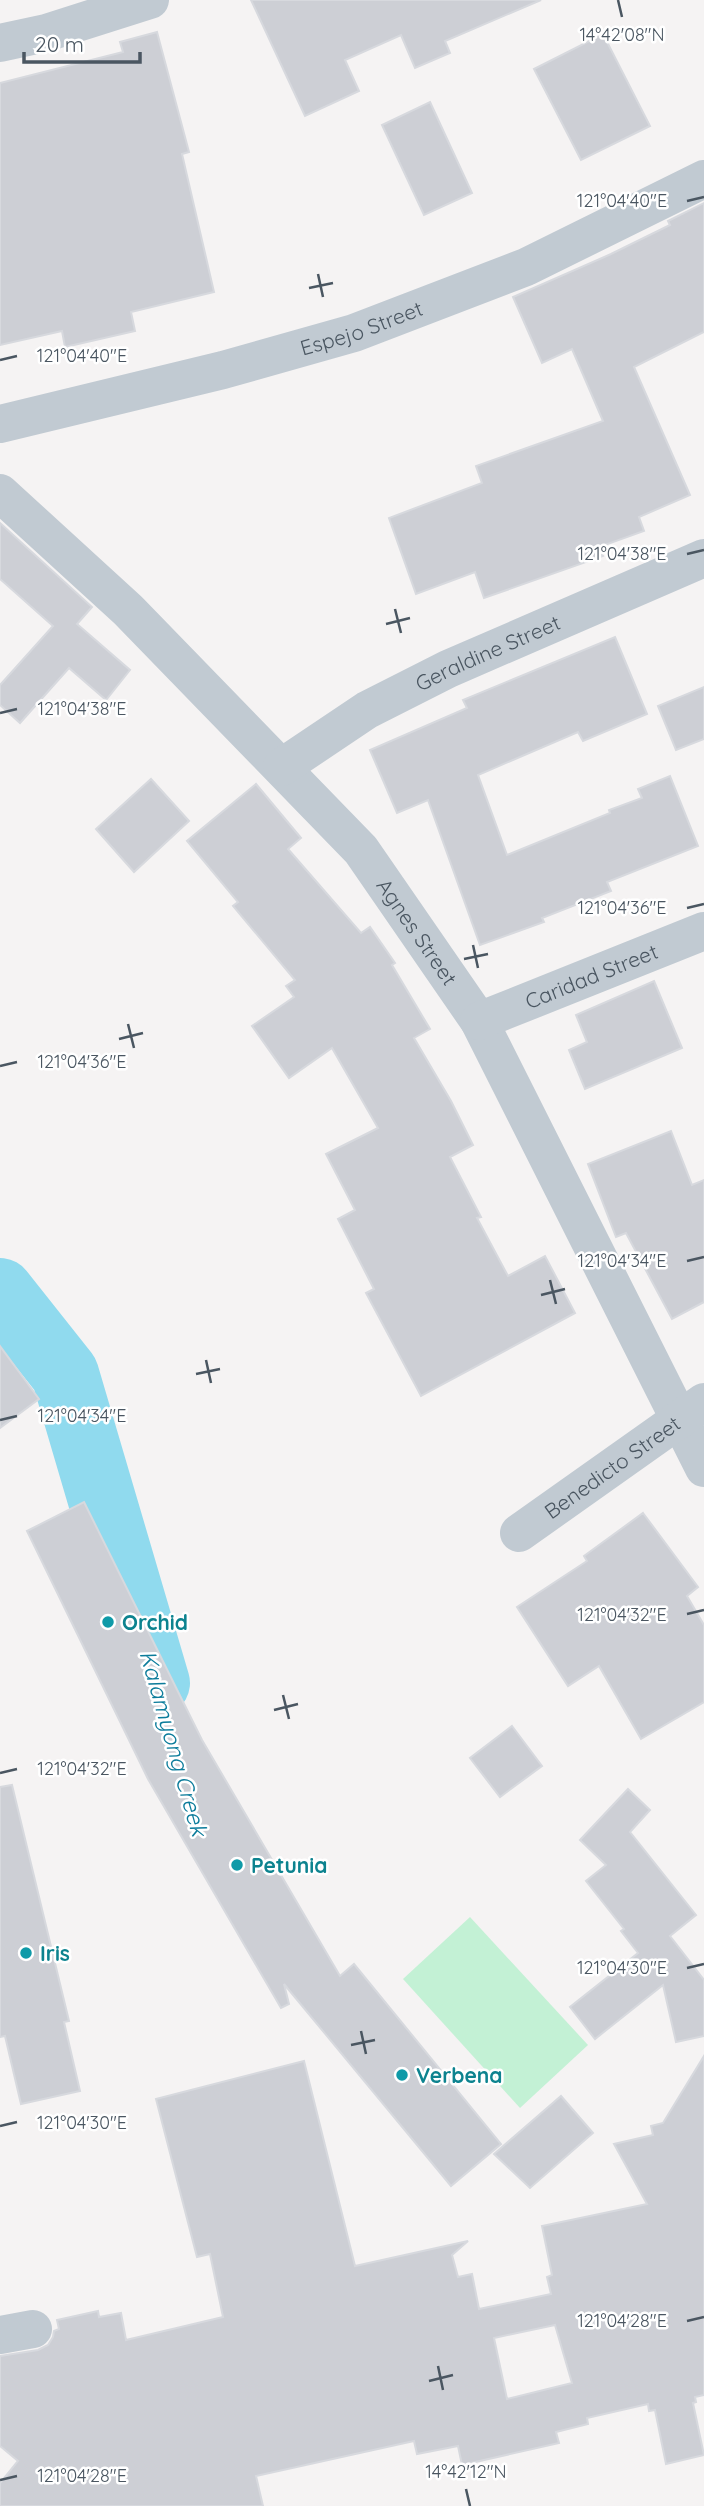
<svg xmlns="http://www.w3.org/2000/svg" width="704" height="2506" viewBox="0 0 704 2506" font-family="Quicksand,sans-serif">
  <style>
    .pitch { fill: #c3f1d5 }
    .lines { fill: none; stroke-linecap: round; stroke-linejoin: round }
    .river { stroke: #90daee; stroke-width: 68 }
    .building { fill: #cdcfd5; stroke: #d7d9de; stroke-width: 2; fill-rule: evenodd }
    .street { stroke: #c1cad2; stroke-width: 38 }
    .ticks { fill: none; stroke: #4a5661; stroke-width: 2.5 }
    .culture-dot { fill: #0f9aa8; stroke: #fff; stroke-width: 2.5 }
    .labels { text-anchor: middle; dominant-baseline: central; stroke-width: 5; stroke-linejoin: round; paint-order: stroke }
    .street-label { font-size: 21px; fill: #4a5661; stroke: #fff }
    .culture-label { font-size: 21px; font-weight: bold; fill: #0d838f; stroke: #fff; text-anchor: start }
    .water-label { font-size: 23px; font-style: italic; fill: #0c7c9b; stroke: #fff }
    .ticks-label { font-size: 18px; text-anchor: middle; fill: #4a5661; stroke: #fff; stroke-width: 5; stroke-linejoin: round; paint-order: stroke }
  </style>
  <rect width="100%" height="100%" fill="#f5f3f3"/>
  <!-- pitch -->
  <polygon class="pitch" points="470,1917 588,2045 520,2108 403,1979"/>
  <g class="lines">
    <!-- river -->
    <polyline class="river" points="0,1292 65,1374 156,1683"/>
  </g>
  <!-- building -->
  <g class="building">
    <polygon points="251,0 541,0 445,41 450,53 415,68 401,35 345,60 359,91 305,116"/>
    <polygon points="157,32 189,152 182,154 214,292 131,312 135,331 65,347 62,331 0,345 0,83 123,52 120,42"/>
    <polygon points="603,34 650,126 581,160 534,69"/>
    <polygon points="430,102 472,193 424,215 382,125"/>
    <polygon points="704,203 704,332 634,367 690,495 639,517 644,531 599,547 603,556 484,598 475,572 416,594 389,518 482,483 476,466 603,421 572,349 542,363 513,297 611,254 670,225 668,221"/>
    <polygon points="0,523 92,607 77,624 130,670 106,700 69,668 20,723 0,705 0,685 53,626 0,579"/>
    <polygon points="615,637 647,714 583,741 578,732 478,775 507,855 610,813 609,810 642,798 638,789 670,776 698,846 607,882 611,891 542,918 544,922 480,945 428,800 397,813 370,750 467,708 463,700"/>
    <polygon points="704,687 704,739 676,750 658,706"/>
    <polygon points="151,779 189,821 134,872 96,829"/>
    <polygon points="256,784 301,838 288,849 361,933 370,927 395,963 392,965 430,1029 414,1038 451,1101 473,1145 450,1157 481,1217 477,1218 508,1276 545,1256 575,1313 421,1396 366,1293 374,1289 338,1219 355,1210 326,1154 378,1128 332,1048 289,1078 252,1026 294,997 286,986 295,980 233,906 238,902 187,841"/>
    <polygon points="654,981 682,1048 585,1089 569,1050 587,1042 576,1015"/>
    <polygon points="671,1131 692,1185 704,1180 704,1302 672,1319 626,1233 616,1237 588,1164"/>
    <polygon points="0,1346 39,1399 0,1428"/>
    <polygon points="84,1502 202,1740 340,1976 354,1964 501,2144 451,2186 284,1984 289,2004 281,2008 148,1779 27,1531"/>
    <polygon points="643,1513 698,1587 687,1596 704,1625 704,1702 641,1739 599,1666 568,1686 517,1607 587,1561 584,1556"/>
    <polygon points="512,1726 542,1766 500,1797 470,1758"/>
    <polygon points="12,1785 69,2021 64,2022 80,2091 21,2104 5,2036 0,2037 0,1787"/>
    <polygon points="628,1789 650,1810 630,1832 696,1915 670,1936 704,1980 704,2036 676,2042 663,1985 595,2039 570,2007 638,1953 621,1931 624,1929 586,1881 606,1865 580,1840"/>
    <path d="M704,2056v339l-9,2 1,5 -3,1 11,52 -38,9 -11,-54 -6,1 -1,-7 -61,14 1,6 -32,8 3,11 -97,22 -4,-19 -41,8 -3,-13 -158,35 7,30h-263v-23l18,-22 -18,-15v-90l38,-6 10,-5 5,-8 1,-6 5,-2 -2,-9 41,-9 1,6 22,-4 5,27 97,-23 -13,-63 -13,3 -41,-158 148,-38 51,205 113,-25 -16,14 6,22 14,-3 7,35 72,-15 -4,-17 5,-2 -10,-49 105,-22 -33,-60 39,-9 -2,-9 12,-3zM555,2325l17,58 -65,16 -13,-61z"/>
    <polygon points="561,2096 593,2133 530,2188 494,2154"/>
  </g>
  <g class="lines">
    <!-- street -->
    <g class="street">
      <polyline points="0,43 46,33 150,0"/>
      <path id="s1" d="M0,424l223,-54 131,-37 172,-66 178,-88"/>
      <path id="s2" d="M0,493l128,117 233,240 118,171 225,447"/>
      <path id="s3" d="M282,767l85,-57 81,-41 256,-111"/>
      <path id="s4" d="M479,1021l225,-90"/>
      <path id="s5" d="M519,1533l185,-131"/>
      <polyline points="0,2335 33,2329"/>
    </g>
  </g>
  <!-- ticks -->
  <path class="ticks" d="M618,0l4,17M687,201l17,-4M318,274l5,23M309,288l24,-5M0,360l17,-4M687,554l17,-4M395,609l6,24M386,624l24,-6M0,713l17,-4M687,908l17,-4M473,945l5,23M464,959l24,-5M128,1024l6,24M119,1039l24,-6M0,1066l17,-4M687,1261l17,-4M550,1280l6,24M541,1295l24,-6M206,1360l5,23M196,1374l24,-5M0,1420l17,-4M687,1614l17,-4M283,1695l6,24M274,1710l24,-6M0,1773l17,-4M687,1968l17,-4M361,2031l5,23M351,2045l24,-5M0,2126l17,-4M687,2321l17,-4M438,2366l5,24M429,2381l24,-6M0,2480l17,-4M466,2489l4,17"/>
  <!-- markers -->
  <g class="culture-dot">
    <circle cx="108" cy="1622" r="7"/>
    <circle cx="237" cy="1865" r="7"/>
    <circle cx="26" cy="1953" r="7"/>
    <circle cx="402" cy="2075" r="7"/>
  </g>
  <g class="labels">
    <!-- street labels -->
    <g class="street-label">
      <text stroke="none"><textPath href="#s1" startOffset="374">Espejo Street</textPath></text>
      <text stroke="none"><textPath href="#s3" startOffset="236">Geraldine Street</textPath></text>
      <text stroke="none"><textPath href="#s2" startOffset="607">Agnes Street</textPath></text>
      <text stroke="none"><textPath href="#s4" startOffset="121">Caridad Street</textPath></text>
      <text stroke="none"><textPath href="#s5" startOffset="114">Benedicto Street</textPath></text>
    </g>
    <!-- culture labels -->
    <g class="culture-label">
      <text x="122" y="1622">Orchid</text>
      <text x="251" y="1865">Petunia</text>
      <text x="40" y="1953">Iris</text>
      <text x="416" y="2075">Verbena</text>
    </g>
    <!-- water labels -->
    <g class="water-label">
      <text transform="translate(174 1743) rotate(74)">Kalamyong Creek</text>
    </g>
  </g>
  <g class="ticks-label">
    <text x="622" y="41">14°42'08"N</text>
    <text x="622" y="207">121°04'40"E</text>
    <text x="82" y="362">121°04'40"E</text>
    <text x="622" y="560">121°04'38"E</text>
    <text x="82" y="715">121°04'38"E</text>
    <text x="622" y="914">121°04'36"E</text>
    <text x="82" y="1068">121°04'36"E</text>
    <text x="622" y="1267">121°04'34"E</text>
    <text x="82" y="1422">121°04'34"E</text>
    <text x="622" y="1621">121°04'32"E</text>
    <text x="82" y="1775">121°04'32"E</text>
    <text x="622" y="1974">121°04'30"E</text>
    <text x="82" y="2129">121°04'30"E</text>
    <text x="622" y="2327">121°04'28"E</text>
    <text x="466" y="2478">14°42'12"N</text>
    <text x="82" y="2482">121°04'28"E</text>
  </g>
  <!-- scale -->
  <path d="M24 52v10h116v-10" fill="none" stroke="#4a5661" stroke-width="3.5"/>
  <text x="35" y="52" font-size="21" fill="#4a5661" stroke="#ffffff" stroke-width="5" paint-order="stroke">20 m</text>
</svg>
